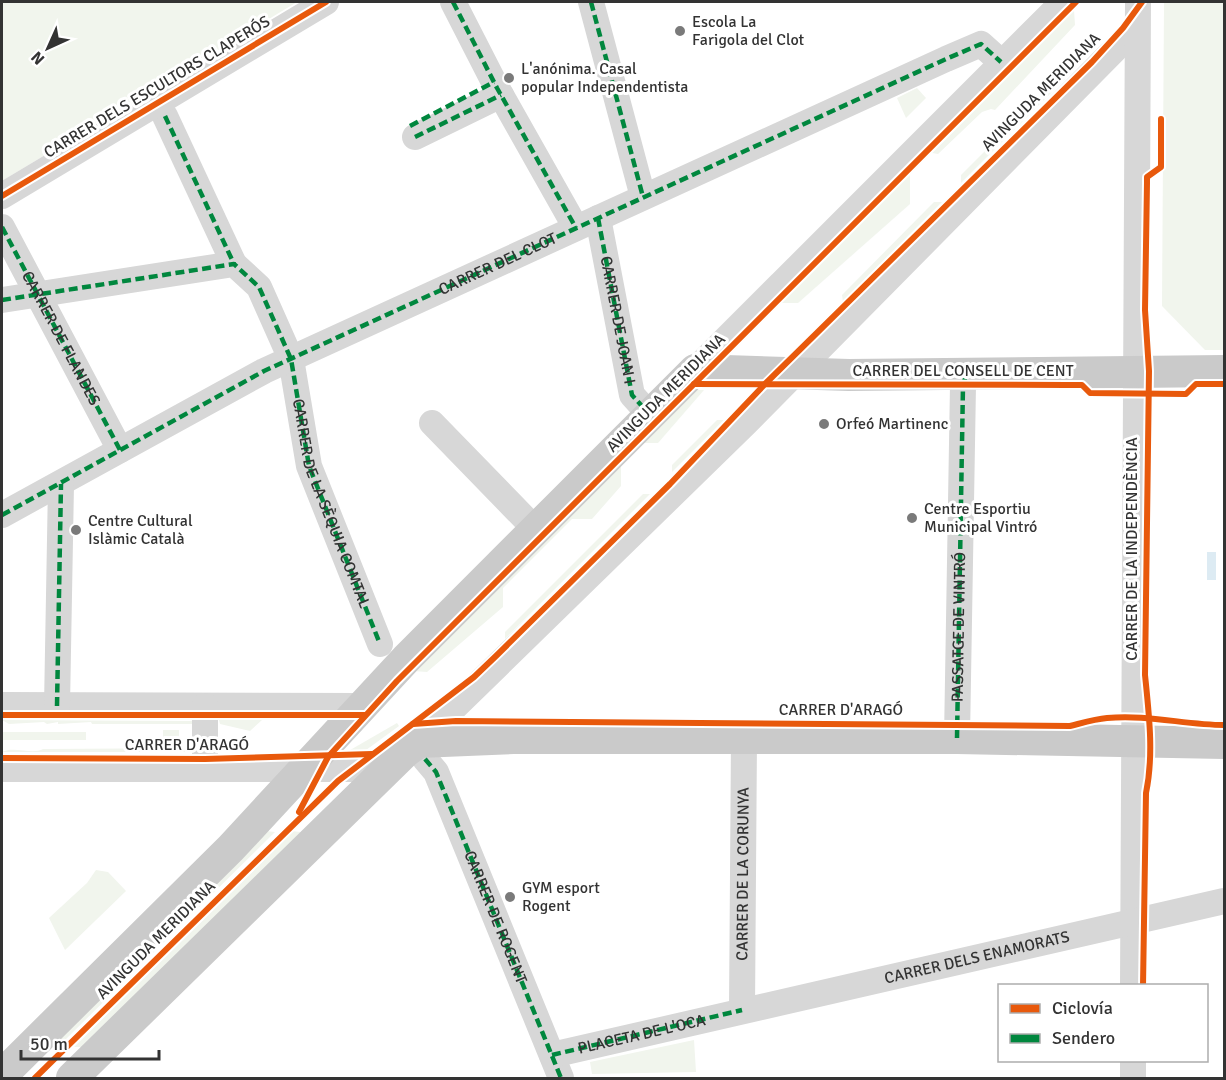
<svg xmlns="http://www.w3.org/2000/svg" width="1226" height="1080" viewBox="0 0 1226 1080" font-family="Signika,sans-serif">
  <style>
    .green { fill: #f1f5ed }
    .water { fill: #ddebf3 }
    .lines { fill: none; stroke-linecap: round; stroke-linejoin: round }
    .minor { stroke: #d7d7d7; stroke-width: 26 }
    .major { stroke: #cacaca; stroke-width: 32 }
    .quiet { stroke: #00873e; stroke-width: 4.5; stroke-dasharray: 9 4.5; stroke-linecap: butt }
    .cycleway-casing { stroke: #fff; stroke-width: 10 }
    .cycleway { stroke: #e8590c; stroke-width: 6 }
    .poi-dot { fill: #7a7a7a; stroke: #fff; stroke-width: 2 }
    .labels { text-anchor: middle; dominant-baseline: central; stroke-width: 6; stroke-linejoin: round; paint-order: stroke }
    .poi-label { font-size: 16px; fill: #333; stroke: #fff; text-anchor: start }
    .street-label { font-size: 16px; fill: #333; stroke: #fff }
  </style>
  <rect width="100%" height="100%" fill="#fff"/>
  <!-- green -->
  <g class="green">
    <polygon points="2,2 297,2 2,181"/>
    <polygon points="1164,2 1224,2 1224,350 1205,350 1162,306"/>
    <polygon points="1074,10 1075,25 995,110 991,109 982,112 938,154 932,153"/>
    <polygon points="1065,71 1073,71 961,183 961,175"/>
    <polygon points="917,88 926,98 906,118 897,98"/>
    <polygon points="910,174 910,204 798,303 781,303"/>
    <polygon points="934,202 942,202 843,302 842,295"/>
    <polygon points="694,390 704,390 658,443 642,443"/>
    <polygon points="717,420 724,420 672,472 672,465"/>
    <polygon points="621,464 621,486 592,519 572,519 503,588 503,607 427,672 413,671"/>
    <polygon points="643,494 650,494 505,639 505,632"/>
    <polygon points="2,720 189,721 201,720 201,724 92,724 91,722 58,724 58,722 47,724 44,722 9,724"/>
    <polygon points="219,720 261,719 262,720 250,731 220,724"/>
    <polygon points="397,723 399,726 366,750 345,753"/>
    <rect x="163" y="730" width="16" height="12"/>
    <rect x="3" y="732" width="83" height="8"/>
    <path d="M201,748v4h-199c12,-6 31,3 41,-3z"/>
    <polygon points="266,831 275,832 58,1047 49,1047"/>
    <polygon points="291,831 301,832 83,1047 74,1047"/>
    <polygon points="96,870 108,872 126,891 65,950 49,918 87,883"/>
    <polygon points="694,1040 696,1072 592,1074 590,1062"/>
  </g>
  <!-- water -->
  <rect class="water" x="1207" y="552" width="9" height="28"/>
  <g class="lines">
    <!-- minor -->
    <g class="minor">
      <polyline points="453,2 497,88 576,228"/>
      <polyline points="591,2 643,197"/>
      <polyline points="165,116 234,264"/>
      <polyline points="415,137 501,95"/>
      <polyline points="2,196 326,2"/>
      <polyline points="598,218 632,395 650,415"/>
      <polyline points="2,227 120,450"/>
      <path id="s1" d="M2,300l232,-36 25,23 32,72 18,107 71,178"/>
      <polyline points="695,370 1063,2"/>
      <polyline points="432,423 536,530"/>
      <path id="s2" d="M2,515l262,-144 682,-312 35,-15 20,18"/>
      <polyline points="2,705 361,706"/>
      <polyline points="57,706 61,484"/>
      <polyline points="205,706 205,768"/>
      <polyline points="957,738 963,385 967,372"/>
      <path id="s3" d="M425,759l11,13 125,306"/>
      <polyline points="2,769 353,769 378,762 419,742 746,423 1137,27"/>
      <polyline points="1133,986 1138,2"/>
      <path id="s4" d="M742,1010l2,-272"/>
      <path id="s5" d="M552,1055l672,-154"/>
      <polyline points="1133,1078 1133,1060"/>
    </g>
    <!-- major -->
    <g class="major">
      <polyline points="2,1075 231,848 406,659 695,370 849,375 1224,371"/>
      <polyline points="72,1078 405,752 419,742 513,738 957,738 1224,743"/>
    </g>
    <!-- quiet -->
    <g class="quiet">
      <polyline points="453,2 497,88 576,228"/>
      <polyline points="591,2 643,197"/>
      <polyline points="165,116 234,264"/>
      <polyline points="410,126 494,82"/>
      <polyline points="415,137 501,95"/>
      <path id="s6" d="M598,218l34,177 18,20"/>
      <path id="s7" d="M2,227l118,223"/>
      <polyline points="2,300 234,264 259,287 291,359 309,466 380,644"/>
      <polyline points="2,515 264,371 946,59 981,44 1001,62"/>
      <polyline points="57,706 61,484"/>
      <path id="s8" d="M957,738l6,-353 4,-13"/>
      <polyline points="425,759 436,772 561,1078"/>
      <polyline points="552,1055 742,1010"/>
    </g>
    <!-- cycleway casing -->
    <g class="cycleway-casing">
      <g id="cycleway">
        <polyline points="2,196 326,2"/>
        <polyline points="694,384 1066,385 1082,385 1090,393 1186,394 1196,384 1224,384"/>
        <polyline points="2,715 365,715"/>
        <path d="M413,724l43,-3 614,5c12,-3 25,-7 37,-8 39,-4 79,7 117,7"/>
        <polyline points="2,758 205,759 372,754"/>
        <polyline points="299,812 328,757 397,681 1076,2"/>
        <path d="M1143,986l3,-193c8,-38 3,-79 -1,-118l4,-304 -4,-61 2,-127v-6l14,-10v-48"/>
        <polyline points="35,1078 338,781 474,677 496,656 670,484 765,384 1092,62 1123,28 1142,2"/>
      </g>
    </g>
    <!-- cycleway -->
    <use href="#cycleway" class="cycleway"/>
  </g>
  <!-- markers -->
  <g class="poi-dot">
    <circle cx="680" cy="31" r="6"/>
    <circle cx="509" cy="78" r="6"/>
    <circle cx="824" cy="424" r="6"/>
    <circle cx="912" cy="518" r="6"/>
    <circle cx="76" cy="530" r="6"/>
    <circle cx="510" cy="897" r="6"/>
  </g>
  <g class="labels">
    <!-- poi labels -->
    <g class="poi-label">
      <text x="692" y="22">Escola La<tspan x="692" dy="18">Farigola del Clot</tspan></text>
      <text x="521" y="69">L'anónima. Casal<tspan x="521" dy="18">popular Independentista</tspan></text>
      <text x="836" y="424">Orfeó Martinenc</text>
      <text x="924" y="509">Centre Esportiu<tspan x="924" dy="18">Municipal Vintró</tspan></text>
      <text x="88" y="521">Centre Cultural<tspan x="88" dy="18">Islàmic Català</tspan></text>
      <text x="522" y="888">GYM esport<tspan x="522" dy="18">Rogent</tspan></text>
    </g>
    <!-- street labels -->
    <g class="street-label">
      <text transform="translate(157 87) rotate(-31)">CARRER DELS ESCULTORS CLAPERÓS</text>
      <text transform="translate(1041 92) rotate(-45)">AVINGUDA MERIDIANA</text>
      <text stroke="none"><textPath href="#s2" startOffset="556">CARRER DEL CLOT</textPath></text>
      <text stroke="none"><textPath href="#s6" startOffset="104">CARRER DE JOAN I</textPath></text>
      <text stroke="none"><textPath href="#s7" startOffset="126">CARRER DE FLANDES</textPath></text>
      <text x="963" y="371">CARRER DEL CONSELL DE CENT</text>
      <text transform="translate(666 393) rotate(-45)">AVINGUDA MERIDIANA</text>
      <text stroke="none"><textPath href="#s1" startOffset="498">CARRER DE LA SÈQUIA COMTAL</textPath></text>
      <text transform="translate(1132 549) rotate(-90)">CARRER DE LA INDEPENDÈNCIA</text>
      <text stroke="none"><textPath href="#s8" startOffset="111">PASSATGE DE VINTRÓ</textPath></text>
      <text x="841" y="710">CARRER D'ARAGÓ</text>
      <text x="187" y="745">CARRER D'ARAGÓ</text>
      <text stroke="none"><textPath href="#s4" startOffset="136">CARRER DE LA CORUNYA</textPath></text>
      <text stroke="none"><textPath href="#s3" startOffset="174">CARRER DE ROGENT</textPath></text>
      <text transform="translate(156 940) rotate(-45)">AVINGUDA MERIDIANA</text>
      <text stroke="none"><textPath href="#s5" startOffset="436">CARRER DELS ENAMORATS</textPath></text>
      <text stroke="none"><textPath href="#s5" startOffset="92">PLACETA DE L'OCA</textPath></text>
    </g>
  </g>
  <!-- border -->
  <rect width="1226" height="1080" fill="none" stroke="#333333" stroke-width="6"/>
  <!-- legend -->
  <rect x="998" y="984" width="210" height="78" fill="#ffffff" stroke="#adadad" stroke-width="1.5"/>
  <rect x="1010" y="1004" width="30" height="9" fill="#e8590c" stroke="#adadad" stroke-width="1.5"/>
  <text x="1052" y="1014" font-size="18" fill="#333333">Ciclovía</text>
  <rect x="1010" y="1034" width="30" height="9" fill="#00873e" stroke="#adadad" stroke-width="1.5"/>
  <text x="1052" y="1044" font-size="18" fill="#333333">Sendero</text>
  <!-- north arrow -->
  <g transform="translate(48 48) rotate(225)" stroke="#ffffff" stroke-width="4.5" paint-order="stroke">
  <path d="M0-4.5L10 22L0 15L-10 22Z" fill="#333333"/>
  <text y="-9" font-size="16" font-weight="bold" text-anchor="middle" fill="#333333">N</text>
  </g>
  <!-- scale -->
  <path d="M21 1050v9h138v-9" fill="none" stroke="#333333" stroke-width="3"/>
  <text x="30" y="1050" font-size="18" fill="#333333" stroke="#ffffff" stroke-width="4.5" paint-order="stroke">50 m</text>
</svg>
